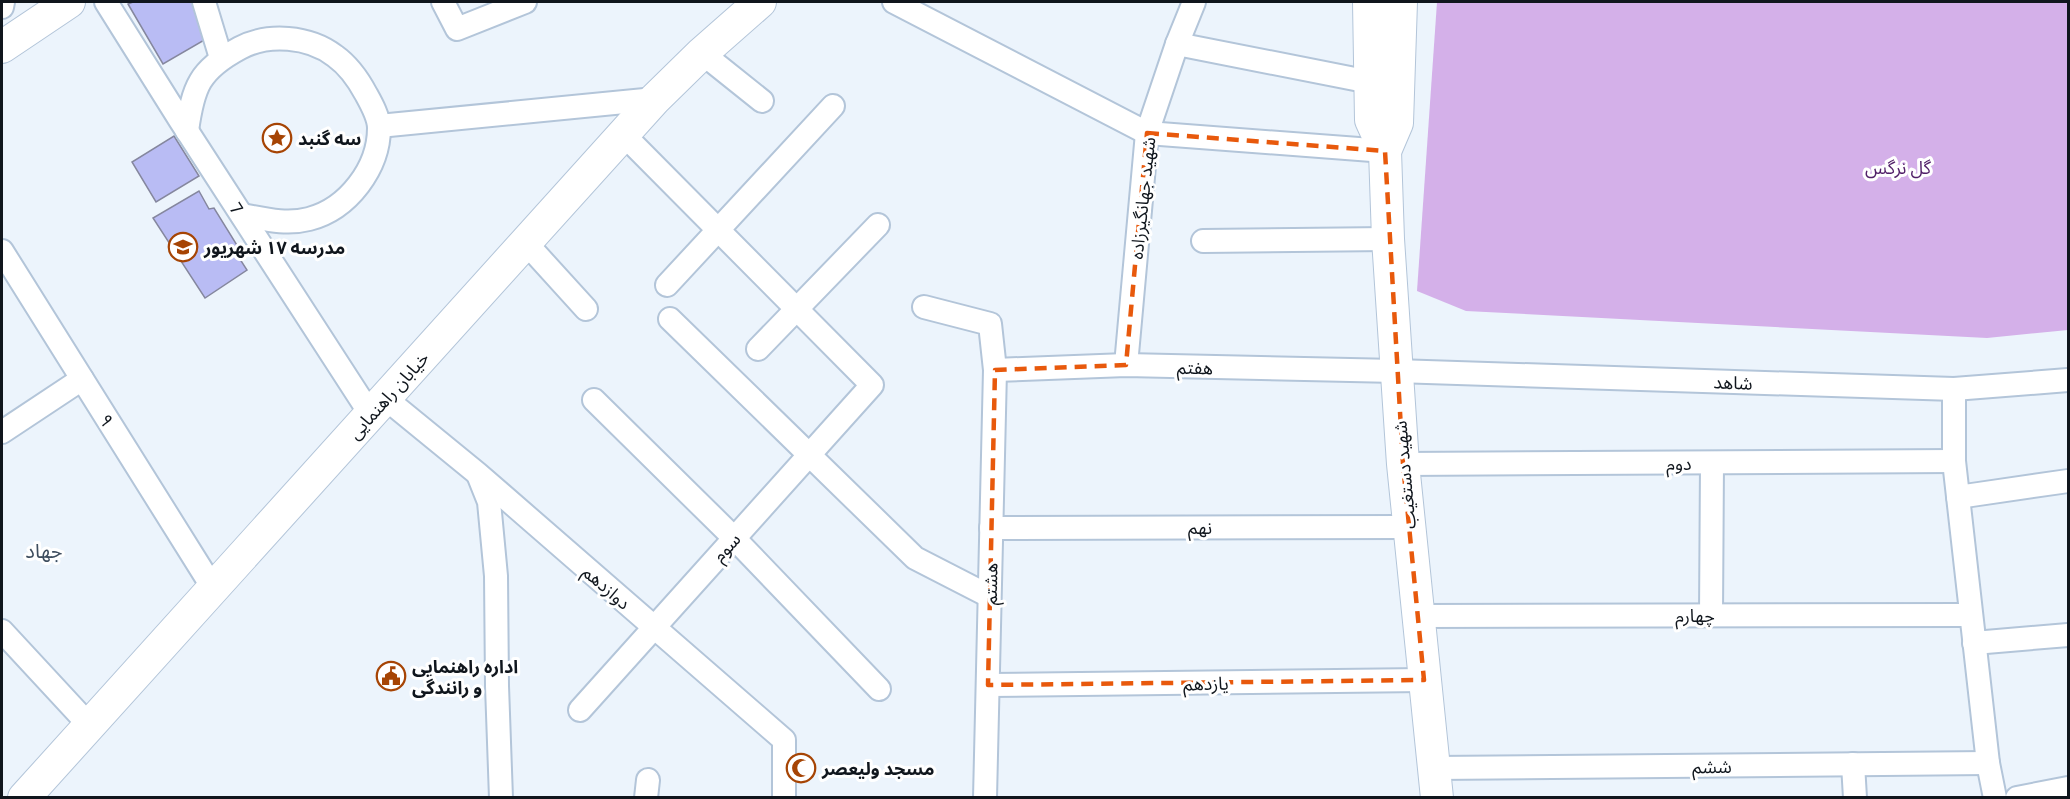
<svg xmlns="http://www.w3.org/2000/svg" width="2070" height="799" viewBox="0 0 2070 799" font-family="'Exo 2','Noto Sans Arabic',sans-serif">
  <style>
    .green { fill: #d4b0e9 }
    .building { fill: #b9bcf4; stroke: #85879e; stroke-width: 1.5 }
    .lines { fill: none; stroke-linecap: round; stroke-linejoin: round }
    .street-casing { stroke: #b3c5d9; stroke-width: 26 }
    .secondary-casing { stroke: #b3c5d9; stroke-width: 34 }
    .street { stroke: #fff; stroke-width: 22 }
    .secondary { stroke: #fff; stroke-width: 32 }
    .marked { fill: none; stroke: #e8590c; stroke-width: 4.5; stroke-dasharray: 12 8; stroke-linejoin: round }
    .labels { text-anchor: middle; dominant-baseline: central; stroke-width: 6; stroke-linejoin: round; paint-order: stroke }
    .poi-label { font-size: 18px; font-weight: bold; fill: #10161d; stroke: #fff; text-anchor: start }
    .park-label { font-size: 18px; fill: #511f69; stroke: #fff }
    .street-label { font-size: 18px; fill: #10161d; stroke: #fff }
    .neighbourhood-label { font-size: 20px; fill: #3e4d5e; stroke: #fff }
  </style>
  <rect width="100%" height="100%" fill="#ecf4fc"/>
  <!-- green -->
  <polygon class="green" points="1437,2 2068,2 2068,330 1987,338 1466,311 1417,291"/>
  <!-- building -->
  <g class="building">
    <polygon points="133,2 193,2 213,35 163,64 128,4"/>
    <polygon points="174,136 199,176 156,202 132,162"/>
    <polygon points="199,191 209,209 214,208 240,250 236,253 247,270 205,298 153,218"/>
  </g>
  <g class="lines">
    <!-- street casing -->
    <g class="street-casing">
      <g id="street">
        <path id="s1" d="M106,2l74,118 191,295"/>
        <polyline points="204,2 221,58"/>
        <polyline points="443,2 457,29 525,2"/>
        <polyline points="894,2 1147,133 1385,151"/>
        <polyline points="2,7 3,2"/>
        <polyline points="1177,44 1370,82"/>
        <polyline points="702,53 762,101"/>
        <polyline points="379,126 655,99"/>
        <path d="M187,131c6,-44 12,-61 53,-83 28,-15 69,-12 95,8 14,10 23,23 31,38 5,9 13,23 13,34 0,40 -31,81 -70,91 -23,6 -45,0 -67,-4"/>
        <polyline points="1203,241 1388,239"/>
        <polyline points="526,243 586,309"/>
        <polyline points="2,251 213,588"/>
        <polyline points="667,285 833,106"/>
        <polyline points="924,307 990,324 995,370 985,798"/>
        <polyline points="670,319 915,558 989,596"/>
        <polyline points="758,349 878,225"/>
        <polyline points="1126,365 1147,133 1177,44 1194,2"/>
        <polyline points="995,370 1126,365 1396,371 1954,389 2068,380"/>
        <polyline points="1954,389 1954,461 1988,763 1995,798"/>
        <polyline points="385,398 478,474 784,740 784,798"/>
        <polyline points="594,400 734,538 879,689"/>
        <polyline points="2,432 82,379"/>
        <polyline points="1403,464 1954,461"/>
        <polyline points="479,477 489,502 496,576 497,686 501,798"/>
        <polyline points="1958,497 2068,481"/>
        <polyline points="991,528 1408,527"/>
        <polyline points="1711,615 1712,463"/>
        <polyline points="1419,616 1970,615"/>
        <polyline points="2,631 90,726"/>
        <polyline points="1974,643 2068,635"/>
        <polyline points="988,685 1424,680"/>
        <polyline points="580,710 872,385 623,134"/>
        <polyline points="1853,764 1855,798"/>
        <polyline points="1435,768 1988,763"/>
        <polyline points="646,798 648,780"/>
        <polyline points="2017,798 2068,788"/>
      </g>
    </g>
    <!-- secondary casing -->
    <g class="secondary-casing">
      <g id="secondary">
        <polyline points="1369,2 1371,120 1385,151 1388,239 1403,464 1437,798"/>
        <polyline points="2,47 69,2"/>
        <polyline points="1385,151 1397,123 1401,2"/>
        <polyline points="24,798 655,99 702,53 760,2"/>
      </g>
    </g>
    <!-- street -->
    <use href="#street" class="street"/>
    <!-- secondary -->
    <use href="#secondary" class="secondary"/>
  </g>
  <!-- marked area -->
  <path class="marked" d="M1147,133l238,18 18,313 21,216 -436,5 7,-315 131,-5z"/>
  <!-- icons -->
  <defs>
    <g id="sight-ring" transform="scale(1.5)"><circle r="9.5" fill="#fff" stroke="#a64404" stroke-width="1.5"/><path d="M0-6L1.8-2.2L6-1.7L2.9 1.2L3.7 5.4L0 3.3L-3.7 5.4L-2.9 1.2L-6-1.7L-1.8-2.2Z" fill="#a64404"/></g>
    <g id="school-ring" transform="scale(1.5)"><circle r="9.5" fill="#fff" stroke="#a64404" stroke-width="1.5"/><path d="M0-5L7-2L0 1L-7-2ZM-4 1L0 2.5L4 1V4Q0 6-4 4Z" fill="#a64404"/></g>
    <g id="civic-ring" transform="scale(1.5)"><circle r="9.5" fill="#fff" stroke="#a64404" stroke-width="1.5"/><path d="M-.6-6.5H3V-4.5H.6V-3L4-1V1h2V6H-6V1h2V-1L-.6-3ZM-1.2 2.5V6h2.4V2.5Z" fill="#a64404"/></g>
    <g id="mosque-ring" transform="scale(1.5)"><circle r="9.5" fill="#fff" stroke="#a64404" stroke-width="1.5"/><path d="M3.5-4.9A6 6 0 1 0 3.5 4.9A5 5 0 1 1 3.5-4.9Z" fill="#a64404"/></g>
  </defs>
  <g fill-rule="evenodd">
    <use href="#sight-ring" x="277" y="138"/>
    <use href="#school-ring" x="183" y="247"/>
    <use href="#civic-ring" x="391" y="676"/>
    <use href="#mosque-ring" x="801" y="768"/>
  </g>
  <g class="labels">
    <!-- poi labels -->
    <g class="poi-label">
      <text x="298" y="138">سه گنبد</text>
      <text x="204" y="247">مدرسه ۱۷ شهریور</text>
      <text x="412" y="666">اداره راهنمایی<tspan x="412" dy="21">و رانندگی</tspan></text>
      <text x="822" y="768">مسجد ولیعصر</text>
    </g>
    <!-- park labels -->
    <g class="park-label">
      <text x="1898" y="167">گل نرگس</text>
    </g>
    <!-- street labels -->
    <g class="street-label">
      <text transform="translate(1142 198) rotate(-84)">شهید جهانگیرزاده</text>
      <text stroke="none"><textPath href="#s1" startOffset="244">7</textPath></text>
      <text transform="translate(1195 367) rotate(1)">هفتم</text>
      <text transform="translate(1733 382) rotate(2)">شاهد</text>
      <text transform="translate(388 395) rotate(-48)">خیابان راهنمایی</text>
      <text transform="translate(107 420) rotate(58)">۹</text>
      <text x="1679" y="463">دوم</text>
      <text transform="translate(1404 475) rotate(-95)">شهید دستغیب</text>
      <text x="1200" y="527">نهم</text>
      <text transform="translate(726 547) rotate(-48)">سوم</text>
      <text transform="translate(990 584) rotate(-89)">هشتم</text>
      <text transform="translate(607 587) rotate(41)">دوازدهم</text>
      <text x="1695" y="615">چهارم</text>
      <text transform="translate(1206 683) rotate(-1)">یازدهم</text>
      <text transform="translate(1712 766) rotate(-1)">ششم</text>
    </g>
    <!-- neighbourhood labels -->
    <g class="neighbourhood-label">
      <text x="44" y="550">جهاد</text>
    </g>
  </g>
  <!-- border -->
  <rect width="2070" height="799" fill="none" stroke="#10161d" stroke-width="6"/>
</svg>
